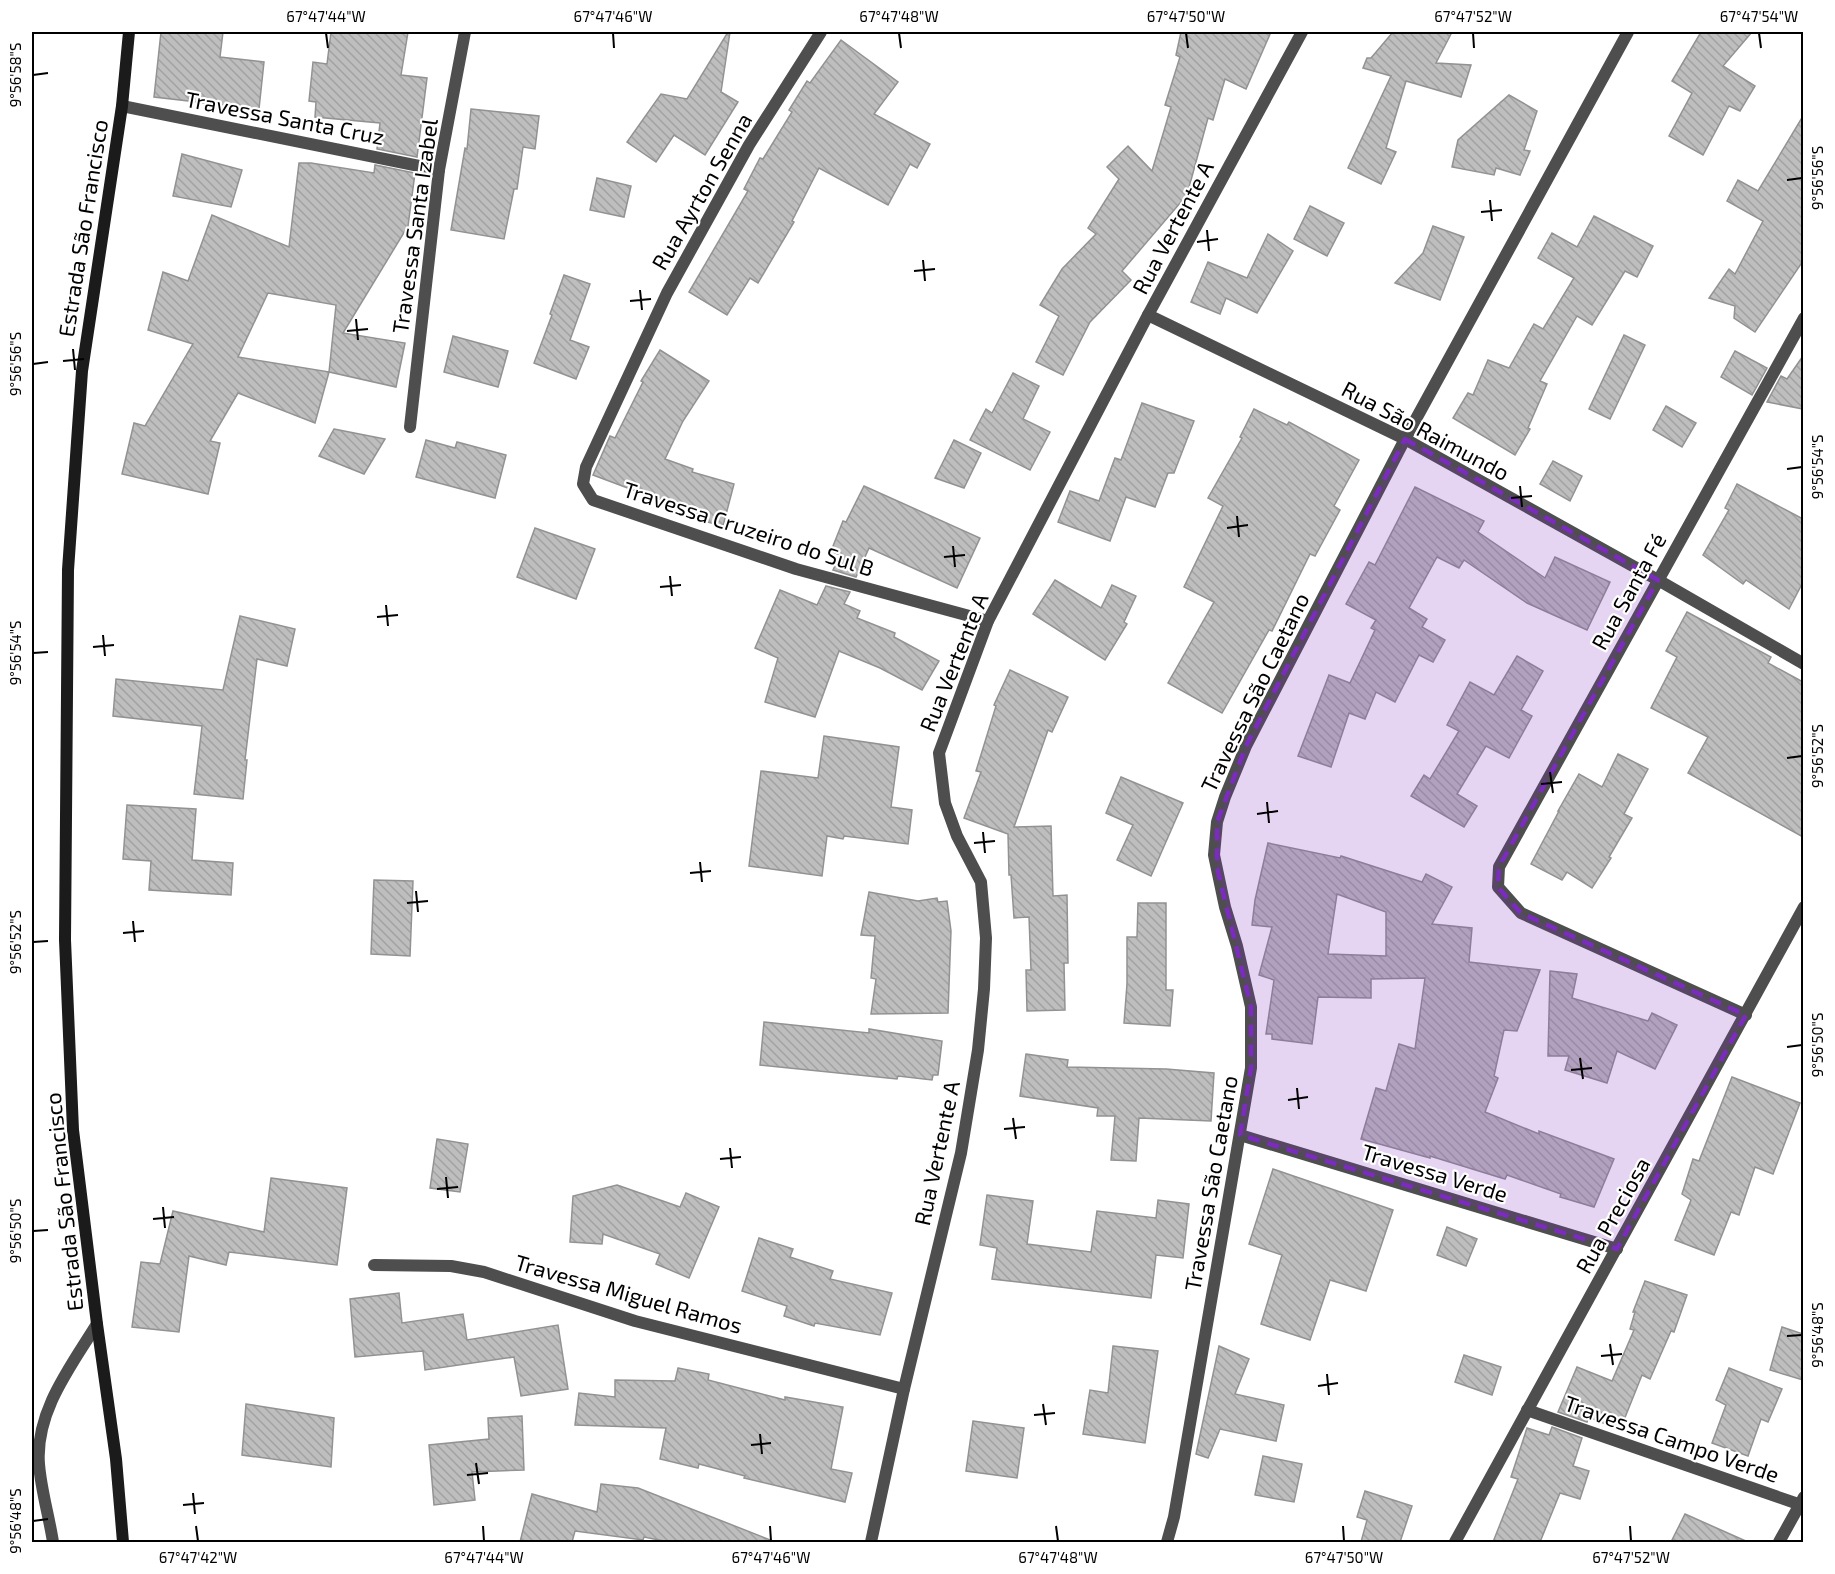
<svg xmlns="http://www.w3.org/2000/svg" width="1835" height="1574" viewBox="0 0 1835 1574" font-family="'Exo 2',sans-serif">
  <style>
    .building { fill: url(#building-back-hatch); stroke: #929292; stroke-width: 1.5; fill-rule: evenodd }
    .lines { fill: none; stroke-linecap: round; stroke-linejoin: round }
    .lane { stroke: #4e4e4e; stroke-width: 12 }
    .street { stroke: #4e4e4e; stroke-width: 12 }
    .secondary { stroke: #1b1b1b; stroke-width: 12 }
    .marked { fill: #7b2cbf; fill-opacity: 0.2; stroke: #7b2cbf; stroke-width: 4.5; stroke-dasharray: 12 8; stroke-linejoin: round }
    .ticks { fill: none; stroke: #000; stroke-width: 2 }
    .labels { text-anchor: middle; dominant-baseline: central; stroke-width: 4.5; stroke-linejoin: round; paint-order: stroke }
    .street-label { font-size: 22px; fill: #000; stroke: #fff }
    .neatline { fill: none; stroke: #000; stroke-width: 2 }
    .ticks-label { font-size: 15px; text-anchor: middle; fill: #000 }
  </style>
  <defs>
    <pattern id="building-back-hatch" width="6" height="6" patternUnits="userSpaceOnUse" patternTransform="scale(1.5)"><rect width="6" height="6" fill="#bebebe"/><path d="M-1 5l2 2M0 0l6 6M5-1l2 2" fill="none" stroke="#a2a2a2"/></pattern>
  </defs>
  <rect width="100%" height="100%" fill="#fff"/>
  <!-- building -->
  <g class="building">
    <polygon points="161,32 223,32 220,57 264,62 259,109 154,97"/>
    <polygon points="331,32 408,32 401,75 427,78 417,157 377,149 380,123 315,117 316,102 309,101 313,62 327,64"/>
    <polygon points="728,32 730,32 721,92 738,102 705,155 674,135 656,162 627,142 661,94 687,99"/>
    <polygon points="1181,32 1271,32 1246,89 1225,79 1213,120 1208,118 1187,195 1122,271 1131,280 1090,322 1063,375 1036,362 1059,316 1040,305 1062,269 1096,234 1088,228 1119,179 1107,167 1128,146 1152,171 1171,107 1165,105 1180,57 1176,55"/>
    <polygon points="1393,32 1452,32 1436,63 1471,65 1461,97 1406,81 1386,148 1396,152 1381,184 1348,168 1391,76 1363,68 1367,58 1371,58"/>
    <polygon points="1701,32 1752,32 1723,66 1755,86 1740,111 1729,106 1703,155 1669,136 1692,93 1672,81"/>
    <polygon points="841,40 898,82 874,114 930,144 917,168 910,164 888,205 819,168 792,221 794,222 758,283 750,278 727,315 689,292 748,191 744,189 760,158 763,159 792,112 789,110 807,81 810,83"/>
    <polygon points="1509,95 1537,111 1524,150 1530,151 1520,175 1496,168 1494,175 1452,167 1458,140"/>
    <polygon points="471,109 539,116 535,149 523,147 517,189 514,189 504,239 451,230 465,148 467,149"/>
    <polygon points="1803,116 1803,261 1755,332 1734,318 1735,306 1709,298 1729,269 1735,274 1763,221 1727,201 1738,180 1758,191"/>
    <polygon points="182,154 242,170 231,207 173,196"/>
    <path d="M299,163h12l63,10 1,-8 40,8 -7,53 -65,107 62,10 -9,44 -67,-15 -14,51 -77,-30 -28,48 10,2 -12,51 -86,-20 12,-51 11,3 48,-82 -45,-14 15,-58 25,9 24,-66 77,32zM268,293l68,12 -7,67 -91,-15z"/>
    <polygon points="597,178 631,186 624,217 590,210"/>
    <polygon points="1310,206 1344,223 1327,256 1294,239"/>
    <polygon points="1594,216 1653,246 1637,277 1625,271 1592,325 1577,316 1540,381 1547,384 1528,428 1530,429 1515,455 1453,418 1468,393 1473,395 1488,360 1509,368 1534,324 1543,329 1574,278 1538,258 1552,233 1577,247"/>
    <polygon points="1433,226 1464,237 1440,300 1395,283 1423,253"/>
    <polygon points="1268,234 1293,251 1257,313 1226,298 1220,314 1191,302 1208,262 1247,278"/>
    <polygon points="564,275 590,284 570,340 589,347 576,379 534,363 552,315 550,314"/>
    <polygon points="1624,335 1645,345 1610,419 1589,409"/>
    <polygon points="453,336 508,351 498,387 444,372"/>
    <polygon points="660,350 709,381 683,421 665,459 693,469 692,472 734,484 723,526 696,519 697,514 593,475 610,436 615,438 643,382 641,381"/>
    <polygon points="1735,351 1767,368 1752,395 1721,377"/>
    <polygon points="1803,356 1803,409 1767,402 1781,376 1787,379"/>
    <polygon points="1013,373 1039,386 1023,419 1050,432 1030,470 970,440 986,409 992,413"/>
    <polygon points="1142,403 1194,421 1174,473 1168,473 1155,507 1126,497 1110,541 1058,522 1070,491 1099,501 1115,458 1121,460"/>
    <polygon points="1666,406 1696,423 1682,447 1653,430"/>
    <polygon points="1254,409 1287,425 1289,422 1359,460 1334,506 1340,510 1315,556 1310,554 1272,631 1269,630 1222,713 1168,683 1214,602 1184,587 1223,506 1208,498 1242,438 1240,437"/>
    <polygon points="334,429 385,439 364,474 319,456"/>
    <polygon points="426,440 455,448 457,442 506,455 495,498 416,477"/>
    <polygon points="954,440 981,453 964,488 935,478"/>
    <polygon points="1553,461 1582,476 1570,501 1540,484"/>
    <polygon points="1737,484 1803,519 1803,582 1789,609 1746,580 1743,584 1703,555 1729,510 1725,508"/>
    <polygon points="864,486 980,538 957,588 869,548 856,577 833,570 840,555 831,551 843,521 846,522"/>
    <polygon points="1415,487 1484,521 1478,532 1545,578 1555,557 1610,582 1587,630 1527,603 1464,560 1459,568 1437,557 1409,608 1427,619 1422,627 1445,640 1433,662 1419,655 1395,702 1376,692 1365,719 1349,713 1331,767 1298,756 1329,675 1350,683 1375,630 1371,628 1376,620 1346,604 1369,562 1375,565"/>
    <polygon points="535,528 595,549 576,599 517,577"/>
    <polygon points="1055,580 1101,608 1112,585 1136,596 1124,622 1127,624 1105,660 1033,614"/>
    <polygon points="826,586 850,592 844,604 860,611 857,618 895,633 894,637 939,661 922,690 880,668 839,651 815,717 765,702 778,658 755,648 780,590 817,605"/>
    <polygon points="1687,612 1771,657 1768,663 1803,682 1803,837 1688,773 1708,737 1651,708 1677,657 1666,651"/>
    <polygon points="240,616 295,629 287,666 257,659 245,760 247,760 243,799 194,794 202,726 113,716 116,679 223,690"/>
    <polygon points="1517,656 1543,671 1521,710 1532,716 1509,758 1486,746 1457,794 1477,806 1464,827 1411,796 1424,775 1430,779 1459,731 1447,725 1470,682 1494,695"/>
    <polygon points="1010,670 1068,697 1052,732 1048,730 1014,827 1051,826 1053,896 1067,895 1068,963 1064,963 1065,1010 1027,1011 1026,970 1031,970 1029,917 1014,918 1011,875 1009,875 1008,834 964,818 981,772 976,771 996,706 994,705"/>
    <polygon points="824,736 899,747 891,807 912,810 908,844 844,836 843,839 827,836 822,876 749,866 761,771 818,778"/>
    <polygon points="1618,754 1648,769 1624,814 1632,818 1609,857 1611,858 1592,888 1567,872 1562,880 1531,864 1559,811 1558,811 1579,774 1602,787"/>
    <polygon points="1121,777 1183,803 1151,876 1117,860 1133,825 1106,813"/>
    <polygon points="127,805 196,809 192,860 233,863 231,895 149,890 151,861 123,859"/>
    <path d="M1268,843l72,15 1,-2 81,26 4,-8 26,13 -20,37 40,4 -3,34 71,8 -23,61 -13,-1 -10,46 4,2 -13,34 54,22v-3l75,28 -20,48 -34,-10 1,-3 -54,-19 -2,4 -75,-23v2l-69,-19 15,-51 10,3 13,-47 16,5 10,-71 -54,1v19l-53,-1 -6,47 -40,-5v-5h-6l8,-54 -15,-5 13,-48 -20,-2 3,-25zM1337,894l49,18v44l-58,-2z"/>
    <polygon points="374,880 413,881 410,956 371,954"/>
    <polygon points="869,892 918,901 937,898 938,902 947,901 951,931 948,1013 871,1014 876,979 871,978 875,936 861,935"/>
    <polygon points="1138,903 1166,903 1166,990 1173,990 1170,1026 1124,1023 1127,984 1127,937 1137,937"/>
    <polygon points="1550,971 1577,974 1572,998 1648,1021 1652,1013 1677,1025 1655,1069 1617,1051 1607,1083 1565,1070 1569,1056 1548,1056"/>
    <polygon points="764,1022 869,1033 869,1029 942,1041 938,1075 933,1075 932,1080 898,1076 897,1079 760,1065"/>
    <polygon points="1026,1054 1068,1060 1067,1067 1166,1069 1214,1073 1211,1121 1139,1118 1136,1161 1111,1160 1115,1116 1097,1116 1098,1108 1020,1096"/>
    <polygon points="1732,1077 1800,1103 1773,1174 1755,1167 1739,1215 1731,1212 1714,1255 1675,1240 1691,1200 1682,1194 1693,1159 1699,1161"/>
    <polygon points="437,1139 468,1144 460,1192 430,1188"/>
    <polygon points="1273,1169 1393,1210 1366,1291 1330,1280 1310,1340 1261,1324 1282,1255 1249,1244"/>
    <polygon points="271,1178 347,1188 337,1265 229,1252 226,1265 189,1256 179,1332 132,1327 141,1262 160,1264 173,1211 264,1232"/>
    <polygon points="617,1185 680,1207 686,1193 719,1207 689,1278 656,1264 660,1254 603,1234 602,1244 570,1242 573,1196"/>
    <polygon points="987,1195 1033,1201 1027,1244 1091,1252 1097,1211 1156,1218 1158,1200 1189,1204 1183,1258 1156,1255 1151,1298 992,1279 997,1248 980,1245"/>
    <polygon points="1447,1227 1477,1239 1466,1266 1437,1255"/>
    <polygon points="759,1238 793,1249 790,1257 833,1271 830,1279 892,1293 880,1335 815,1323 814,1326 784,1316 787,1306 742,1291"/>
    <polygon points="1645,1281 1687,1295 1674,1332 1671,1331 1650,1379 1642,1375 1620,1430 1589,1417 1587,1422 1558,1412 1577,1367 1612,1381 1634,1330 1630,1329 1635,1312 1633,1312"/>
    <polygon points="399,1293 402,1323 463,1314 467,1340 558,1325 568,1389 521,1396 514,1357 425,1370 423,1351 355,1357 350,1299"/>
    <polygon points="1782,1327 1803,1334 1803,1380 1770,1370"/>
    <polygon points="1113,1346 1158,1351 1145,1443 1083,1434 1090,1390 1108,1393"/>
    <polygon points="1219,1346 1249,1359 1235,1394 1284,1405 1276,1441 1220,1429 1208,1458 1196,1454"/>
    <polygon points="1464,1355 1501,1367 1492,1395 1455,1382"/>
    <polygon points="678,1368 709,1374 708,1380 785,1400 785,1397 843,1407 831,1469 852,1473 845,1502 744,1478 745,1476 699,1464 698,1468 660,1459 666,1428 575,1425 579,1393 615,1397 615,1380 675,1381"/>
    <polygon points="1729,1368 1782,1389 1768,1422 1761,1419 1748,1456 1712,1443 1726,1405 1716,1400"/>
    <polygon points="246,1404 334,1418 331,1467 242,1455"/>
    <polygon points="522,1416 524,1470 472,1472 475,1500 434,1505 429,1445 489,1439 488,1418"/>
    <polygon points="973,1421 1024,1428 1017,1478 966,1471"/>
    <polygon points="1552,1427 1582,1438 1573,1466 1589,1471 1580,1499 1560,1493 1540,1542 1493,1542 1518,1479 1511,1477 1527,1428 1549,1435"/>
    <polygon points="1263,1456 1302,1464 1294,1502 1255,1495"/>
    <polygon points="601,1484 638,1488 773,1541 772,1542 669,1542 644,1537 643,1540 575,1531 572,1542 520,1542 532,1494 597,1512"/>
    <polygon points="1365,1491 1412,1506 1400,1542 1361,1542 1367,1520 1357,1517"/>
    <polygon points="1685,1514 1748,1542 1671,1542"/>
  </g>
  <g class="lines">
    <!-- lane -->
    <path class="lane" d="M53,1542c-4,-26 -12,-52 -14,-78 -4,-52 32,-98 58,-140"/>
    <!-- street -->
    <g class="street">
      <polyline points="821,32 749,145 667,293 586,467 583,484 593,500 796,569 988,621"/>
      <polyline points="122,106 439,170"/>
      <polyline points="1148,315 1405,439 1658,580 1804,664"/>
      <polyline points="410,427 439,170 465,32"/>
      <polyline points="1746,1015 1521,913 1498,887 1499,867 1804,318"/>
      <polyline points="1240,1135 1617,1249"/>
      <polyline points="374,1265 451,1266 484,1272 635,1321 904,1389"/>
      <polyline points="1527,1410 1804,1506"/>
      <polyline points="871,1542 904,1389 961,1153 978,1050 984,989 986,938 981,882 957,836 945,803 939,753 988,621 1148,315 1302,32"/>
      <polyline points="1167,1542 1174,1517 1251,1068 1251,1007 1237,946 1225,907 1214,855 1217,822 1225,797 1246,746 1405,439 1628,32"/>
      <polyline points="1455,1542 1804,907"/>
      <polyline points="1779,1542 1804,1497"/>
    </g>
    <!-- secondary -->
    <polyline class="secondary" points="123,1542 116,1459 97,1324 73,1130 65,940 68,570 82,371 122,106 129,32"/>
  </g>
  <!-- marked area -->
  <path class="marked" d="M1405,439l253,141 -159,287 -1,20 23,26 225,102 -129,234 -377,-114 11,-67v-61l-34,-139v-46l29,-76z"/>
  <!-- ticks -->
  <path class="ticks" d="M326,33l2,15M613,33l1,15M899,33l2,15M1186,33l2,15M1473,33l1,15M1759,33l2,15M33,75l15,-2M1787,180l15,-2M1490,200l2,21M1481,212l21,-2M1207,230l2,21M1197,242l21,-3M923,260l2,21M914,271l21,-2M640,290l2,20M630,301l21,-2M356,319l2,21M347,331l21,-2M73,349l2,21M63,361l21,-2M33,364l15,-2M1787,469l15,-2M1520,486l2,21M1511,498l21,-2M1237,516l2,21M1227,528l21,-3M953,546l2,21M944,557l21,-2M670,576l2,20M660,587l21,-2M386,605l2,21M377,617l21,-2M103,635l2,21M93,647l21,-2M33,653l15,-1M1787,758l15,-2M1550,772l3,21M1541,784l21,-2M1267,802l2,21M1257,814l21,-3M983,832l2,21M974,843l21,-2M700,862l2,20M690,873l21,-2M416,891l2,21M407,903l21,-2M133,921l2,21M123,933l21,-2M33,942l15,-1M1787,1047l15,-2M1580,1058l3,21M1571,1070l21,-2M1297,1088l2,21M1288,1100l20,-3M1013,1118l3,21M1004,1129l21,-2M730,1148l2,20M720,1159l21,-2M446,1177l2,21M437,1189l21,-2M163,1207l2,21M153,1219l21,-2M33,1231l15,-1M1787,1336l15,-1M1610,1344l3,21M1601,1356l21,-2M1327,1374l2,21M1318,1386l20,-3M1043,1404l3,21M1034,1415l21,-2M760,1434l2,20M751,1445l20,-2M476,1463l3,21M467,1475l21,-2M193,1493l2,21M183,1505l21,-2M33,1521l15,-2M196,1526l2,15M483,1526l1,15M770,1526l1,15M1056,1526l2,15M1343,1526l1,15M1630,1526l1,15"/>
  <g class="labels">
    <!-- street labels -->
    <g class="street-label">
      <text transform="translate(285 117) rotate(11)">Travessa Santa Cruz</text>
      <text transform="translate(701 191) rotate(-60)">Rua Ayrton Senna</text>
      <text transform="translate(414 226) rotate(-82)">Travessa Santa Izabel</text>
      <text transform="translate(1172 227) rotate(-62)">Rua Vertente A</text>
      <text transform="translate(82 228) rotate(-81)">Estrada São Francisco</text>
      <text transform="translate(1426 430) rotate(28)">Rua São Raimundo</text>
      <text transform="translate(749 528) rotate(18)">Travessa Cruzeiro do Sul B</text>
      <text transform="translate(1628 591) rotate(-61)">Rua Santa Fé</text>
      <text transform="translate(953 662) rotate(-68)">Rua Vertente A</text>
      <text transform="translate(1254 692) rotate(-64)">Travessa São Caetano</text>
      <text transform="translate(936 1153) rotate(-78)">Rua Vertente A</text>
      <text transform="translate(1435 1172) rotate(17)">Travessa Verde</text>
      <text transform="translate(1210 1183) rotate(-80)">Travessa São Caetano</text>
      <text transform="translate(63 1202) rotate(-96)">Estrada São Francisco</text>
      <text transform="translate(1612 1215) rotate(-61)">Rua Preciosa</text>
      <text transform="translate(629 1293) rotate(16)">Travessa Miguel Ramos</text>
      <text transform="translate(1672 1438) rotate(19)">Travessa Campo Verde</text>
    </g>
  </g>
  <!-- border -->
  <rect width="1835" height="1574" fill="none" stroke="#ffffff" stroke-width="66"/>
  <rect x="33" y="33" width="1769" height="1508" class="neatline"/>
  <g class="ticks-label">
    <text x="326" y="22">67°47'44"W</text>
    <text x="613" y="22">67°47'46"W</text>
    <text x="899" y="22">67°47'48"W</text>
    <text x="1186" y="22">67°47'50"W</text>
    <text x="1473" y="22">67°47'52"W</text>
    <text x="1759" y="22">67°47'54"W</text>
    <text transform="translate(16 75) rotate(-90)" y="5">9°56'58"S</text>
    <text transform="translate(1818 178) rotate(-90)" y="5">9°56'56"S</text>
    <text transform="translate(16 364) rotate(-90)" y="5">9°56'56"S</text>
    <text transform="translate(1818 467) rotate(-90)" y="5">9°56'54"S</text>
    <text transform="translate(16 653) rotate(-90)" y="5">9°56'54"S</text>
    <text transform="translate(1818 756) rotate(-90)" y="5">9°56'52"S</text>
    <text transform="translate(16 942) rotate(-90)" y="5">9°56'52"S</text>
    <text transform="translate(1818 1045) rotate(-90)" y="5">9°56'50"S</text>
    <text transform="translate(16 1231) rotate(-90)" y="5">9°56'50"S</text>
    <text transform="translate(1818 1335) rotate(-90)" y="5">9°56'48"S</text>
    <text transform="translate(16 1521) rotate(-90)" y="5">9°56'48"S</text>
    <text x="198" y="1563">67°47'42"W</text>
    <text x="484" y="1563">67°47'44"W</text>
    <text x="771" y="1563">67°47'46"W</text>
    <text x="1058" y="1563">67°47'48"W</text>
    <text x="1344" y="1563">67°47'50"W</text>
    <text x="1631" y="1563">67°47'52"W</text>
  </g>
</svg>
